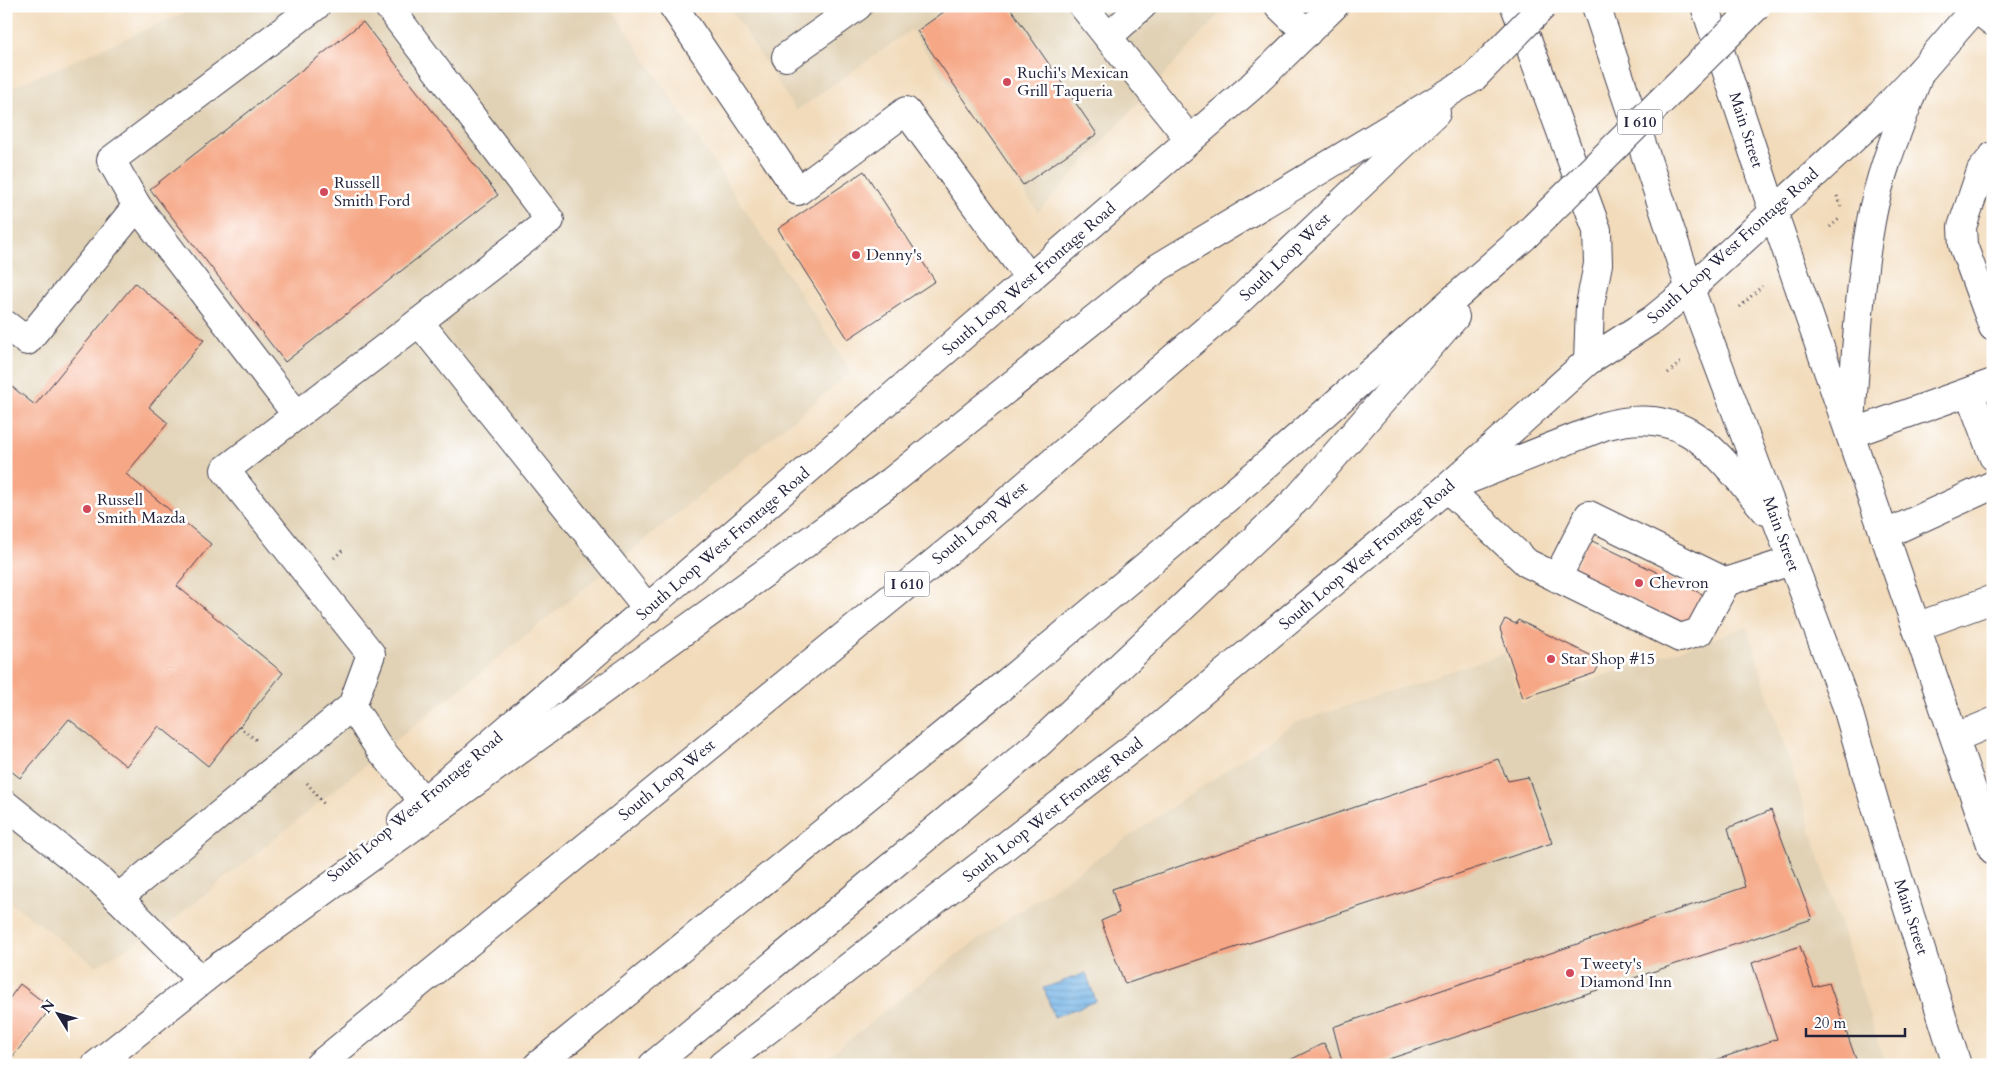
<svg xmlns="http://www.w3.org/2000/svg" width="1999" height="1071" viewBox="0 0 1999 1071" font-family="Cardo,serif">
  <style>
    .built { fill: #e1d2b5 }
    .water { fill: url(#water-rules); stroke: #4a6a90 }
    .building { fill: #f6a786 }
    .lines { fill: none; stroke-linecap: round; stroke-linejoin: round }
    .minor-casing { stroke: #413e4e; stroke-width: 30 }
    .major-casing { stroke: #413e4e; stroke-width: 30 }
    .highway-casing { stroke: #413e4e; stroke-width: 30 }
    .path { stroke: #413e4e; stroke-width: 3; stroke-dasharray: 1 4; stroke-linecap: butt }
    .minor { stroke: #fff; stroke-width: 28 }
    .major { stroke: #fff; stroke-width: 28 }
    .highway { stroke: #fff; stroke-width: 28 }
    .highway-bridge-casing { stroke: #413e4e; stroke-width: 30; stroke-linecap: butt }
    .highway-bridge { stroke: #fff; stroke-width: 28 }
    .poi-dot { fill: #d1495b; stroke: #fff; stroke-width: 2 }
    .labels { text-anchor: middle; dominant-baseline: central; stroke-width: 5; stroke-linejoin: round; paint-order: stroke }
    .shield { fill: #fff; stroke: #646476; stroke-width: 1 }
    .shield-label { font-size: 15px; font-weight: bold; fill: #22223b }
    .poi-label { font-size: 16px; fill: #22223b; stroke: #fff; text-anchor: start }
    .street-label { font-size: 16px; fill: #22223b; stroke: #fff }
  </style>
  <defs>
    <pattern id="water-rules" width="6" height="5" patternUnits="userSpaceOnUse" patternTransform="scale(1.25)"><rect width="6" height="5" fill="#72b3e6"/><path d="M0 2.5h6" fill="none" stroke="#5d91bc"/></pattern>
  </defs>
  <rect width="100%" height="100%" fill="#fff"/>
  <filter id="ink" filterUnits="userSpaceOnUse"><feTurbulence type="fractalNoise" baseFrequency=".02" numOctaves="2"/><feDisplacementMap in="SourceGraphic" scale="10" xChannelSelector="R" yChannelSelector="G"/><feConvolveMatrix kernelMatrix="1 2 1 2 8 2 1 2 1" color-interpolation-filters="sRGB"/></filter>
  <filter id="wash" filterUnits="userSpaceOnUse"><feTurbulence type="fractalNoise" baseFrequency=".0096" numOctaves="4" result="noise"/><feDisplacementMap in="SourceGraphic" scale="20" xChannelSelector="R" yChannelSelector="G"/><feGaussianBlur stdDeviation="1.12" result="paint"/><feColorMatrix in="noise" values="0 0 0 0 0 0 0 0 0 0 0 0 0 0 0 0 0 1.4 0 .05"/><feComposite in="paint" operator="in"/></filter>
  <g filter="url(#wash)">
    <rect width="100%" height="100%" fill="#f2dbbb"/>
    <!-- built -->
    <g class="built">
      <polygon points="201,6 610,6 852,372 170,923 96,966 6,899 6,90"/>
      <polygon points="729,6 1227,6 1038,212 911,30 796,111"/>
      <polygon points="1747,627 1885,1065 817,1065 960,952 1295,723 1505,653 1522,703"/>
    </g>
    <!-- water -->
    <polygon class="water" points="1086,973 1096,1001 1054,1017 1044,988"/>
    <g id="blocks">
      <!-- building -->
      <g class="building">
        <polygon points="952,6 1009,6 1097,134 1023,185 917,31"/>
        <polygon points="363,22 498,195 285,362 150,189"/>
        <polygon points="864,171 935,281 848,339 778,229"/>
        <polygon points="135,283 204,340 149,407 168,423 126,474 211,544 177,586 283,673 208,766 159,726 126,766 69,719 20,778 6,767 6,382 35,405"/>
        <polygon points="1588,539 1704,595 1689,626 1573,571"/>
        <polygon points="1505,619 1516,624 1518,620 1594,657 1592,661 1599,665 1595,673 1523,698 1500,629"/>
        <polygon points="1498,759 1508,781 1528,777 1552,843 1125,984 1101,921 1119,913 1112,889"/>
        <polygon points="1771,810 1812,919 1371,1065 1343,1065 1333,1027 1745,887 1728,828"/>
        <polygon points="1800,946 1814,987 1829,983 1858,1065 1701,1065 1777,1039 1752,963"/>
        <polygon points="20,984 51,1008 6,1065 6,1003"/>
        <polygon points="1324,1043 1335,1065 1280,1065"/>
      </g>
    </g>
  </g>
  <g filter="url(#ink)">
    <use href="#blocks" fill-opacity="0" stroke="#413e4e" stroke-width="1"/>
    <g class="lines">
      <!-- minor casing -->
      <g class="minor-casing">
        <g id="minor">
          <polyline points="388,6 550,220 419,322 648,609"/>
          <polyline points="673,6 798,191 906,111 1030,279"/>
          <polyline points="1083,6 1190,140"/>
          <polyline points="1279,6 1307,33"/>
          <polyline points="1975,8 1993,22"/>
          <polyline points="1108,37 1142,6"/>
          <polyline points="786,57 858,6"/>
          <polyline points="1993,156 1981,171 1962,227 1963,245 1993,327"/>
          <polyline points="419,322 225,470 371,654 352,706 379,748 425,803"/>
          <polyline points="6,325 27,341 137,206"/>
          <polyline points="1969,392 1993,456"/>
          <polyline points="296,414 137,206 111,160 316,6"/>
          <polyline points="1850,434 1993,383"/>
          <polyline points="1447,488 1527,563 1680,638 1699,632 1726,582 1589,515 1557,578"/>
          <polyline points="1884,535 1993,485"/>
          <polyline points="1726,582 1791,561"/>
          <polyline points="1916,627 1993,599"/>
          <polyline points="1955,738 1993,722"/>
          <polyline points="6,805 101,881 201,980"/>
          <polyline points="118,898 352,706"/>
        </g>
      </g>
      <!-- major casing -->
      <g class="major-casing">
        <g id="major">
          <polyline points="1515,6 1597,230 1598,264 1590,305 1588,361"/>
          <polyline points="402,820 1251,87 1334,6"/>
          <polyline points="96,1065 220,966"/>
          <polyline points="722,1065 1157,729 1447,488 1588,361 1652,320 1690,289 1881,113 1920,72 1977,6"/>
        </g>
      </g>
      <!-- highway casing -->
      <g class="highway-casing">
        <g id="highway">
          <polyline points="1596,6 1690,289 1847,707 1875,804 1957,1065"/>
          <polyline points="1705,6 1774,214 1993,850"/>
          <path d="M1851,422c5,-67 8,-135 20,-201 9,-51 31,-101 49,-149"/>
          <path d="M1447,488l157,-62c85,-23 112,28 162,85"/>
          <polyline points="201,980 892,481 1159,267 1473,78"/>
          <polyline points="319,1065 968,535 1227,312 1436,113"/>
          <polyline points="538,1065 987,699 1257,473 1524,237"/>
          <polyline points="653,1065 1038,744 1298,498 1455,317"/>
        </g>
      </g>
      <!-- path -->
      <g class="path">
        <polyline points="1987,78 1993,83"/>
        <polyline points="1837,196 1841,207"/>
        <polyline points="1830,227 1839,219"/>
        <polyline points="1740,307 1762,286"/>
        <polyline points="1668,373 1683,360"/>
        <polyline points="334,558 344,549"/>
        <polyline points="239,727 259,742"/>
        <polyline points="307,783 324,804"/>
      </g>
      <!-- minor -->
      <use href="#minor" class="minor"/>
      <!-- major -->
      <use href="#major" class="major"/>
      <!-- highway -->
      <use href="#highway" class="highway"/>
      <!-- highway-bridge casing -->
      <g class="highway-bridge-casing">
        <g id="highway-bridge">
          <polyline points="1473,78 1543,6"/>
          <polyline points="1524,237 1757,6"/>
        </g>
      </g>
      <!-- highway-bridge -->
      <use href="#highway-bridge" class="highway-bridge"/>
    </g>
  </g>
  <!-- markers -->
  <g class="poi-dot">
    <circle cx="1007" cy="82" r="5"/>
    <circle cx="324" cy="192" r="5"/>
    <circle cx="856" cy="255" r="5"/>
    <circle cx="87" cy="509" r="5"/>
    <circle cx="1639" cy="583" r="5"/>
    <circle cx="1551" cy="659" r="5"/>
    <circle cx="1570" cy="973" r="5"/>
  </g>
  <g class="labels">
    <!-- shield labels -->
    <g class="shield">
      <rect x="1617.5" y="109.5" width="45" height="25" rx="4"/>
      <rect x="884.5" y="571.5" width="45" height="25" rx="4"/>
    </g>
    <g class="shield-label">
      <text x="1640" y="122">I 610</text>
      <text x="907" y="584">I 610</text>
    </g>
    <!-- poi labels -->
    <g class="poi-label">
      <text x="1017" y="73">Ruchi's Mexican<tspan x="1017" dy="18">Grill Taqueria</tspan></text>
      <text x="334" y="183">Russell<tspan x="334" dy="18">Smith Ford</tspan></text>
      <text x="866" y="255">Denny's</text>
      <text x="97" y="500">Russell<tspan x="97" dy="18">Smith Mazda</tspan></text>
      <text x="1649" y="583">Chevron</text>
      <text x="1561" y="659">Star Shop #15</text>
      <text x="1580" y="964">Tweety's<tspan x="1580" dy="18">Diamond Inn</tspan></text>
    </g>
    <!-- street labels -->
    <g class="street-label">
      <text transform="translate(1746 130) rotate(72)">Main Street</text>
      <text transform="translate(1733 246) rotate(-42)">South Loop West Frontage Road</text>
      <text transform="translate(1285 257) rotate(-44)">South Loop West</text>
      <text transform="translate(1029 279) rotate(-41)">South Loop West Frontage Road</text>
      <text transform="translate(980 523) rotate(-40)">South Loop West</text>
      <text transform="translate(1781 534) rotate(70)">Main Street</text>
      <text transform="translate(723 544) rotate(-41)">South Loop West Frontage Road</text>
      <text transform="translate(1367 555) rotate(-40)">South Loop West Frontage Road</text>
      <text transform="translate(667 780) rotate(-39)">South Loop West</text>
      <text transform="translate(415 807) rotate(-40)">South Loop West Frontage Road</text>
      <text transform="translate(1053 810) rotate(-38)">South Loop West Frontage Road</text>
      <text transform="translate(1911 917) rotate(72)">Main Street</text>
    </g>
  </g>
  <!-- margin -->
  <rect width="1999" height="1071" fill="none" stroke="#fff" stroke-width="25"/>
  <!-- north arrow -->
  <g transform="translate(58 1014) rotate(307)" stroke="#ffffff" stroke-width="4" paint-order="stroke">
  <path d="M0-4L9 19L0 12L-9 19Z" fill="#22223b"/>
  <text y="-8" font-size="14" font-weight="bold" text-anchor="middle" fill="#22223b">N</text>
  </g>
  <!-- scale -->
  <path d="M1806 1028v8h99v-8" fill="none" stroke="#22223b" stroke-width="2.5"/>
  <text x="1814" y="1028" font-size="15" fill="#22223b" stroke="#ffffff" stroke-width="4" paint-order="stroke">20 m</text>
</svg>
